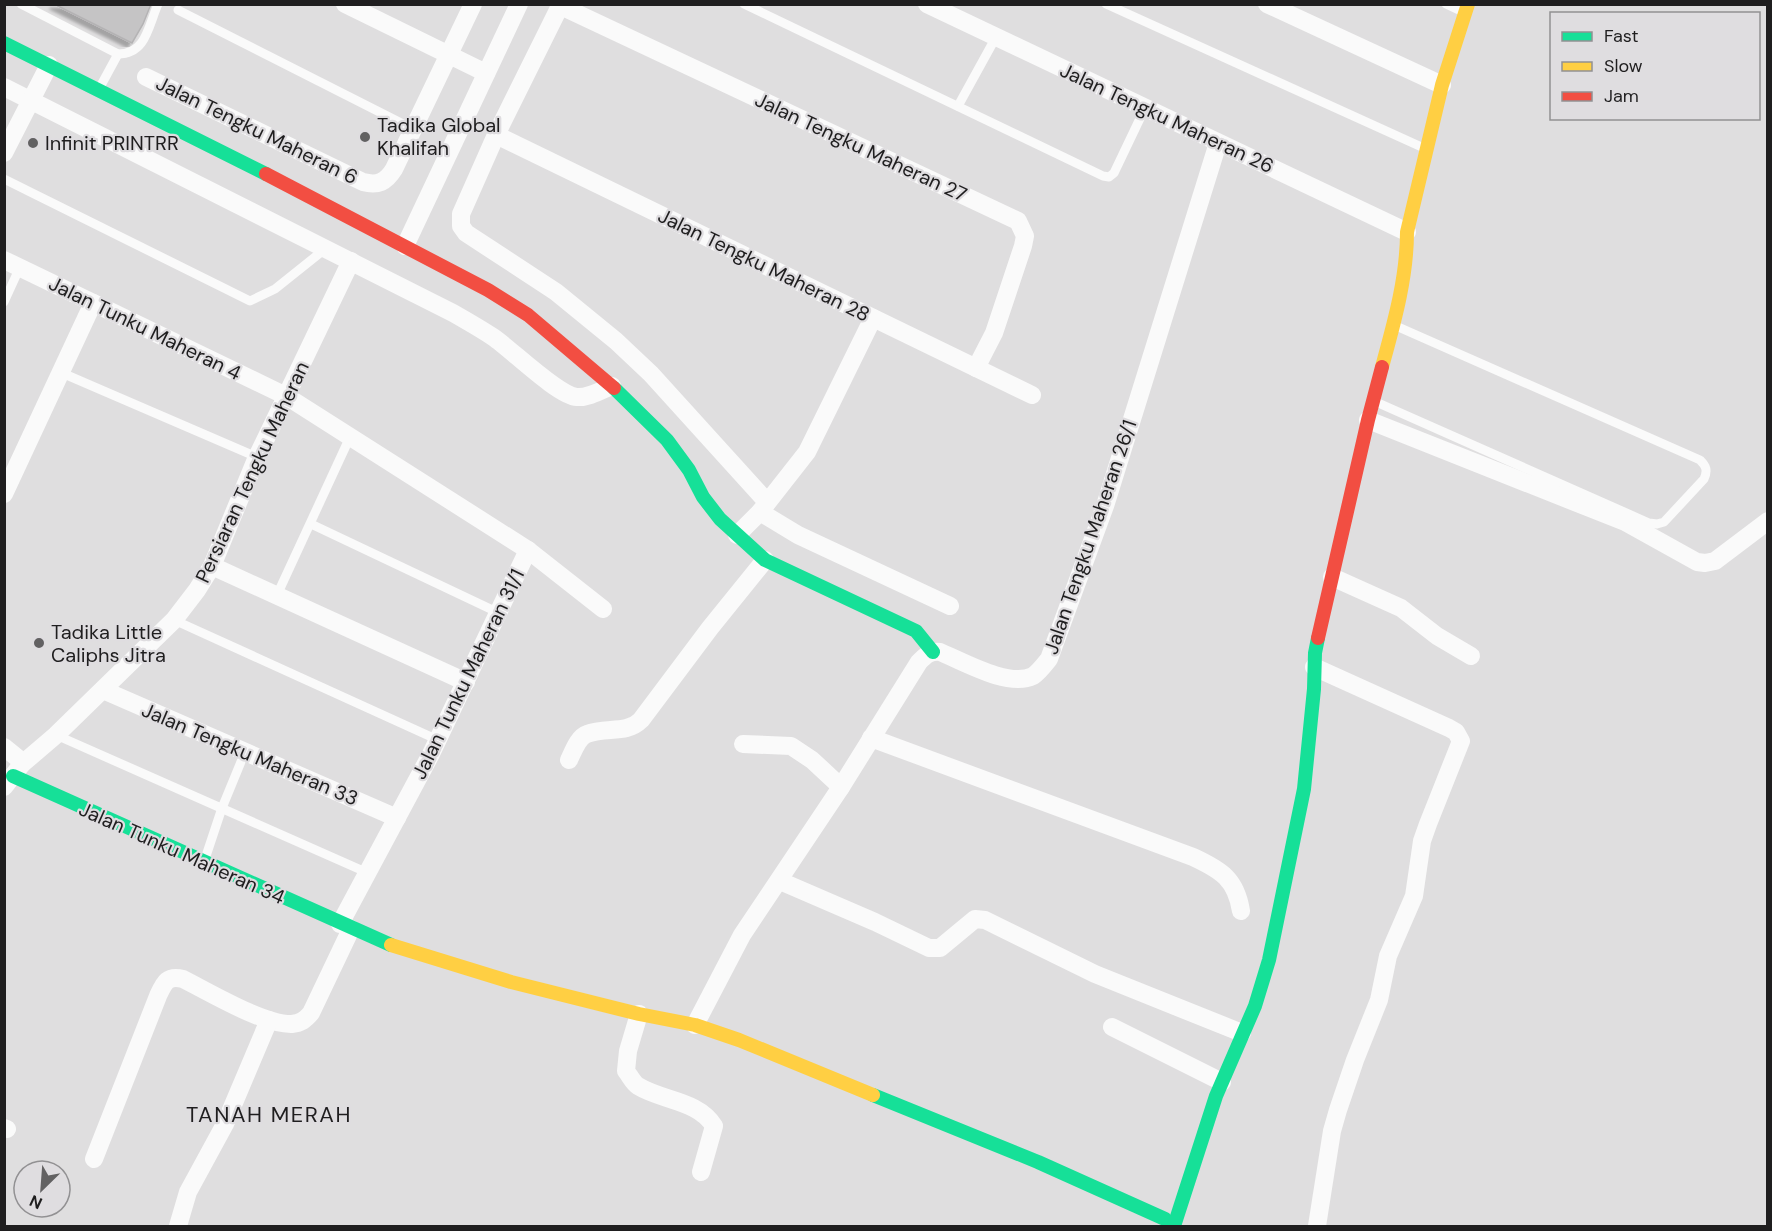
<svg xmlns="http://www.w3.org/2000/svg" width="1772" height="1231" viewBox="0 0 1772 1231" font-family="'DM Sans',sans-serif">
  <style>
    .building { fill: #c5c4c5; stroke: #b4b3b4; stroke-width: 1.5; filter: url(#shadow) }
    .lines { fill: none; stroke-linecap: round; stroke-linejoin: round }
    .lane { stroke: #fafafa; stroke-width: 9 }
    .street { stroke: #fafafa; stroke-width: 18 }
    .fast { stroke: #16e098; stroke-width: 14 }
    .slow { stroke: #ffcf43; stroke-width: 14 }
    .jam { stroke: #f24e42; stroke-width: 14 }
    .poi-dot { fill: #626162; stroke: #dfdde0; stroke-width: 2 }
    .labels { text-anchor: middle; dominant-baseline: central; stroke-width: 4.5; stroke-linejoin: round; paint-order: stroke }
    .street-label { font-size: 20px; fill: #1f1e1f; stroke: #dfdde0 }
    .poi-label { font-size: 20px; fill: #1f1e1f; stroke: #dfdde0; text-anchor: start }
    .quarter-label { font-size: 22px; letter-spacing: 1.5px; fill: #1f1e1f; stroke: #dfdde0 }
  </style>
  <defs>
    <filter id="shadow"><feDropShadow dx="-4.5" dy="4.5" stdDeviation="1.5" flood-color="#0004"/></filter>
  </defs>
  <rect width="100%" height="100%" fill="#dfdedf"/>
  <!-- building -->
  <polygon class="building" points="54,4 151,4 143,24 132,43"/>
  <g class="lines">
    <!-- lane -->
    <g class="lane">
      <path d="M21,4l97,50c28,0 30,-27 40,-50"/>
      <polyline points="744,4 1103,176 1109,177 1114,173 1145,108"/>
      <polyline points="1106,4 1426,149"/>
      <polyline points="1446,4 1463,12"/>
      <polyline points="178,10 413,129"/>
      <polyline points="99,89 118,54"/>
      <polyline points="958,106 996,37"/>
      <polyline points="4,179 250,301 275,289 325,249"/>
      <polyline points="4,302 20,267"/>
      <polyline points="62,373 257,457"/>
      <path d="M1376,402l273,121 8,1 7,-2 40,-43c4,-9 2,-13 -4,-19l-304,-134"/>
      <polyline points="311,524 499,613"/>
      <polyline points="277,595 350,437"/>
      <polyline points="174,620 438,740"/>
      <polyline points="56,735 368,873"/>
      <polyline points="205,859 222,808 245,752"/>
    </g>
    <!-- street -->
    <g class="street">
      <polyline points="345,4 486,73"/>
      <polyline points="561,4 496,135 461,214 461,226 466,233 556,292 616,341 651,374 767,502"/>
      <polyline points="927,4 1407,232"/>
      <polyline points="1267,4 1442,85"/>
      <polyline points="561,6 1018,221 1025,236 1023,246 994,333 976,368"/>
      <path d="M146,77l217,105c15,4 23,0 31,-13l79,-165"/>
      <path d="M4,87l449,226c14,8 28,16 40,24 18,12 65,59 84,60 11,1 25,-7 35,-11"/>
      <polyline points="496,135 1032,395"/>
      <polyline points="4,153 49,65"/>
      <polyline points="405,246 519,4"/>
      <polyline points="4,260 286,396 528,550 603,609"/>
      <polyline points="1368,420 1625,522 1697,562 1705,563 1715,561 1768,521"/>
      <polyline points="4,494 93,303"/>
      <polyline points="760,512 798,535 950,606"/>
      <polyline points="737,535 760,512 807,452 873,318"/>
      <polyline points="212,566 466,682"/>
      <polyline points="1332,577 1401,608 1437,636 1471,656"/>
      <polyline points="1314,667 1449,728 1456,732 1461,741 1428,824 1422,841 1414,896 1388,956 1379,1000 1355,1060 1338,1110 1332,1131 1317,1226"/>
      <polyline points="103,690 397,818"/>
      <path d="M871,738l322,119c28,13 43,22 48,54"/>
      <polyline points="743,744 791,746 812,760 841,787"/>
      <polyline points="4,747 20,760 22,764"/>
      <path d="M569,760c4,-8 9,-23 18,-26 19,-8 39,1 54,-14l69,-92 55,-68"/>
      <polyline points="4,787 22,764 56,735 174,620 197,590 212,566 257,457 351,261"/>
      <polyline points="780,881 875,922 929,948 940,948 975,919 985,920 1095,974 1242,1033"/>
      <polyline points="340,924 431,754 528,550"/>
      <path d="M639,1014l-11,37 -2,20c4,5 7,12 12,15 24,15 60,14 76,40l-13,46"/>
      <path d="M695,1025l47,-90 99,-148 78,-125c7,-7 11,-11 21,-10 24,10 69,36 93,24 6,-4 12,-12 16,-17l56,-153 113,-363"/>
      <polyline points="1112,1027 1222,1082"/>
      <polyline points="4,1128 7,1129"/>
      <path d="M94,1159l64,-163c6,-13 9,-21 25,-17 26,13 81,46 109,45 9,-1 13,-4 19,-11l40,-84"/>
      <polyline points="178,1226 188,1192 225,1124 269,1020"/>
    </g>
    <!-- fast -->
    <g class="fast">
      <polyline points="4,43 266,174"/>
      <polyline points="614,388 667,440 689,470 703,497 720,519 765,560 916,631 933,652"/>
      <polyline points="13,776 391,945"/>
      <polyline points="873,1095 1038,1162 1165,1219 1171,1226"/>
      <polyline points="1174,1226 1216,1096 1255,1006 1269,960 1304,789 1314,689 1315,653 1318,638"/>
    </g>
    <!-- slow -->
    <g class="slow">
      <path d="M1382,367c12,-44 25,-89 25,-135l35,-147 26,-81"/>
      <polyline points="391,945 511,982 639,1014 695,1025 739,1040 873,1095"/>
    </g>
    <!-- jam -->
    <g class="jam">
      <polyline points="266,174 488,290 528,315 614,388"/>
      <polyline points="1318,638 1368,420 1382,367"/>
    </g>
  </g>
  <!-- markers -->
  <g class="poi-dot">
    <circle cx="365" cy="137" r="6"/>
    <circle cx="33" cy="143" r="6"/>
    <circle cx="39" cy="643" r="6"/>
  </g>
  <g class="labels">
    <!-- street labels -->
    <g class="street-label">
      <text transform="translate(1167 118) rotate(25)">Jalan Tengku Maheran 26</text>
      <text transform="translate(257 130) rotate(26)">Jalan Tengku Maheran 6</text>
      <text transform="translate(861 147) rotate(25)">Jalan Tengku Maheran 27</text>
      <text transform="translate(764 265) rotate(26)">Jalan Tengku Maheran 28</text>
      <text transform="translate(145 328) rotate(26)">Jalan Tunku Maheran 4</text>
      <text transform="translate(252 472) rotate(-65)">Persiaran Tengku Maheran</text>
      <text transform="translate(1090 537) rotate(-71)">Jalan Tengku Maheran 26/1</text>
      <text transform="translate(468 674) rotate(-64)">Jalan Tunku Maheran 31/1</text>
      <text transform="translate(250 754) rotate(23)">Jalan Tengku Maheran 33</text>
      <text transform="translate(182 853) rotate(24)">Jalan Tunku Maheran 34</text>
    </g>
    <!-- poi labels -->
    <g class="poi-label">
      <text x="377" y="125">Tadika Global<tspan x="377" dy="23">Khalifah</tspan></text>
      <text x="45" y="143">Infinit PRINTRR</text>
      <text x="51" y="632">Tadika Little<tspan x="51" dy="23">Caliphs Jitra</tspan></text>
    </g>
    <!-- quarter labels -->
    <g class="quarter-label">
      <text x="269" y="1114">TANAH MERAH</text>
    </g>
  </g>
  <!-- border -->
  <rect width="1772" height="1231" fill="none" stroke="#1f1e1f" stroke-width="12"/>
  <!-- legend -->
  <rect x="1550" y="12" width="210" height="108" fill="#dfdde0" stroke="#929193" stroke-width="1.5"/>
  <rect x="1562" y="32" width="30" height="9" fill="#16e098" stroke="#929193" stroke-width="1.5"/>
  <text x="1604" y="42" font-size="18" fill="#1f1e1f">Fast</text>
  <rect x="1562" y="62" width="30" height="9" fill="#ffcf43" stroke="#929193" stroke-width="1.5"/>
  <text x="1604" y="72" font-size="18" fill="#1f1e1f">Slow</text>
  <rect x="1562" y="92" width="30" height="9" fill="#f24e42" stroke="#929193" stroke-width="1.5"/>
  <text x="1604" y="102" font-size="18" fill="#1f1e1f">Jam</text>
  <!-- north arrow -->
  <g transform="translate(42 1189) rotate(205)"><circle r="28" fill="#dfdde0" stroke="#929193" stroke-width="1.5"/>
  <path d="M0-4.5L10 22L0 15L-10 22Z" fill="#626162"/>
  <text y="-9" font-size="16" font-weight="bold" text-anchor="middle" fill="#1f1e1f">N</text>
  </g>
</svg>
